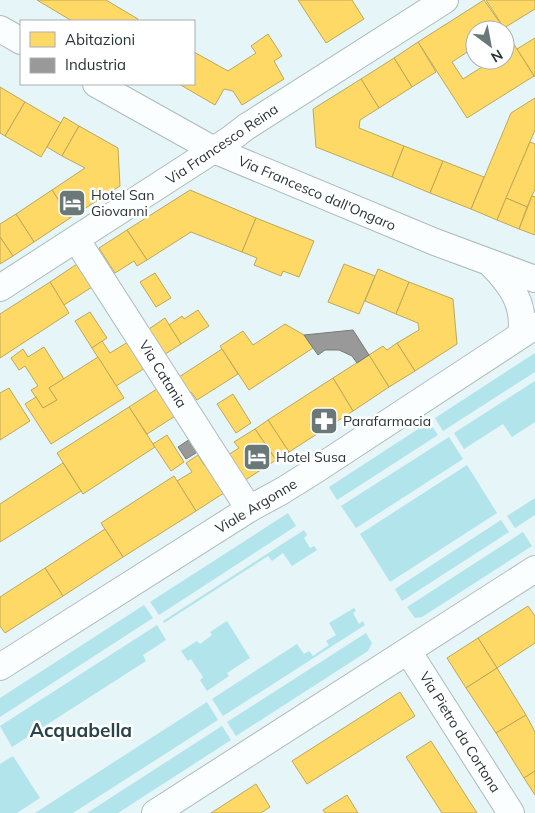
<svg xmlns="http://www.w3.org/2000/svg" width="535" height="813" viewBox="0 0 535 813" font-family="Mulish,sans-serif">
  <style>
    .green { fill: #b2e4eb }
    .homes { fill: #ffd966; stroke: #bea858 }
    .industry { fill: #999; stroke: #777b7b }
    .lines { fill: none; stroke-linecap: round; stroke-linejoin: round }
    .minor-casing { stroke: #aebbbd; stroke-width: 28 }
    .minor { stroke: #fbfefe; stroke-width: 26 }
    .labels { text-anchor: middle; dominant-baseline: central; stroke-width: 5; stroke-linejoin: round; paint-order: stroke }
    .street-label { font-size: 14px; fill: #283436; stroke: #fff }
    .poi-label { font-size: 14px; fill: #283436; stroke: #fff; text-anchor: start }
    .district-label { font-size: 19px; font-weight: bold; fill: #2a4549; stroke: #fff }
  </style>
  <rect width="100%" height="100%" fill="#e6f5f7"/>
  <!-- green -->
  <g class="green">
    <polygon points="535,353 535,372 443,431 435,418"/>
    <polygon points="535,381 535,422 512,437 503,424 464,449 454,433"/>
    <polygon points="429,422 438,435 337,500 329,487"/>
    <polygon points="449,437 463,459 356,528 341,506"/>
    <polygon points="467,465 497,513 390,582 360,534"/>
    <polygon points="535,498 535,515 515,528 507,516"/>
    <polygon points="288,513 296,526 159,615 150,602"/>
    <polygon points="501,520 509,532 402,601 395,589"/>
    <polygon points="304,530 307,535 304,538 310,548 314,546 317,550 292,566 283,553 272,561 268,556 164,623 163,621"/>
    <polygon points="523,532 532,546 422,617 415,618 407,607"/>
    <polygon points="144,605 153,618 0,717 0,698"/>
    <polygon points="354,608 356,611 353,613 359,624 363,621 365,625 223,716 212,699 297,644 304,654 309,651 313,656 329,645 326,641 336,635 329,623"/>
    <polygon points="227,621 250,658 227,673 229,676 207,691 200,680 203,677 191,659 188,661 181,651 197,641 200,644 212,635 210,632"/>
    <polygon points="157,625 166,640 143,655 146,661 12,747 0,726"/>
    <polygon points="366,633 372,643 368,651 236,736 227,722"/>
    <polygon points="207,702 218,720 73,813 35,813"/>
    <polygon points="222,726 231,740 118,813 87,813"/>
    <polygon points="13,756 40,798 17,813 0,813 0,764"/>
  </g>
  <!-- homes -->
  <g class="homes">
    <polygon points="37,0 106,0 138,19 137,21 72,21"/>
    <polygon points="298,0 352,0 364,19 326,43"/>
    <polygon points="484,0 505,30 475,30 475,47 452,62 463,79 493,60 505,60 505,30 534,76 467,118 418,42"/>
    <polygon points="486,0 535,0 535,9 504,28"/>
    <polygon points="268,34 282,56 274,61 284,79 242,105 233,91 224,89 215,105 179,84 194,84 194,52 228,71 256,53 251,46"/>
    <polygon points="535,38 535,77 517,49"/>
    <polygon points="418,42 436,72 412,87 394,58"/>
    <polygon points="394,58 412,87 379,108 361,79"/>
    <polygon points="361,79 379,108 360,120 359,128 404,146 392,177 316,147 313,109"/>
    <polygon points="0,87 25,102 5,136 0,133"/>
    <polygon points="535,98 535,130 497,220 471,209 511,113"/>
    <polygon points="25,102 61,123 41,157 5,136"/>
    <polygon points="64,117 79,126 62,156 47,147"/>
    <polygon points="79,126 118,148 120,186 70,218 52,190 85,168 62,156"/>
    <polygon points="530,142 535,144 535,189 527,207 506,198"/>
    <polygon points="404,146 443,161 430,193 392,177"/>
    <polygon points="443,161 484,177 471,209 430,193"/>
    <polygon points="52,190 70,218 34,242 16,214"/>
    <polygon points="190,190 256,218 242,252 191,232 147,260 127,230"/>
    <polygon points="532,196 535,197 535,235 519,229"/>
    <polygon points="506,198 527,207 519,229 497,220"/>
    <polygon points="16,214 34,242 13,256 0,237 0,224"/>
    <polygon points="256,218 314,241 299,277 283,271 281,276 254,265 257,258 242,252"/>
    <polygon points="127,230 147,260 137,266 134,261 115,273 99,248"/>
    <polygon points="0,237 13,256 0,264"/>
    <polygon points="77,264 92,287 64,305 50,282"/>
    <polygon points="344,264 375,276 359,314 328,302"/>
    <polygon points="378,269 409,282 396,314 365,301"/>
    <polygon points="155,273 171,298 156,307 140,282"/>
    <polygon points="50,282 69,313 0,358 0,314"/>
    <polygon points="409,282 453,299 457,344 415,371 397,343 419,330 418,323 396,314"/>
    <polygon points="198,310 209,326 181,344 169,325 182,316 184,319"/>
    <polygon points="90,312 107,338 92,348 75,321"/>
    <polygon points="165,318 181,344 159,358 143,333"/>
    <polygon points="285,324 304,335 313,348 249,390 220,346 243,331 253,345"/>
    <polygon points="102,341 110,353 128,342 150,365 116,386 92,348"/>
    <polygon points="397,343 415,371 389,387 369,355 383,346 387,350"/>
    <polygon points="44,347 64,379 49,388 57,400 43,408 31,390 38,386 25,366 19,370 11,358 23,349 28,357"/>
    <polygon points="222,349 238,374 197,400 191,392 187,395 176,379"/>
    <polygon points="369,355 389,387 353,411 333,378"/>
    <polygon points="98,357 124,398 51,444 25,404 36,397 43,408 57,400 49,388"/>
    <polygon points="333,378 353,411 289,452 268,420"/>
    <polygon points="163,385 180,413 147,434 129,407"/>
    <polygon points="9,388 30,421 0,440 0,393"/>
    <polygon points="233,394 251,423 236,433 217,404"/>
    <polygon points="129,407 155,447 83,494 57,453"/>
    <polygon points="268,420 289,452 276,460 255,429"/>
    <polygon points="255,429 276,460 244,481 228,455 239,448 234,442"/>
    <polygon points="167,435 184,462 171,471 153,444"/>
    <polygon points="198,455 204,465 208,462 227,491 196,511 177,481 192,472 186,463"/>
    <polygon points="63,463 81,491 0,542 0,504"/>
    <polygon points="174,476 196,511 123,557 101,523"/>
    <polygon points="105,529 123,557 63,596 45,568"/>
    <polygon points="45,568 63,596 5,633 0,626 0,597"/>
    <polygon points="528,606 535,616 535,643 497,668 478,638"/>
    <polygon points="478,638 497,668 466,688 447,658"/>
    <polygon points="497,668 526,715 496,733 466,688"/>
    <polygon points="400,692 415,716 307,784 292,761"/>
    <polygon points="526,715 535,732 535,771 524,778 496,733"/>
    <polygon points="431,741 477,813 442,813 406,757"/>
    <polygon points="535,771 535,795 524,778"/>
    <polygon points="256,784 270,807 261,813 211,813"/>
    <polygon points="347,795 358,813 325,813 323,810"/>
  </g>
  <!-- industry -->
  <g class="industry">
    <polygon points="353,330 369,355 357,363 352,356 339,350 325,350 318,355 304,335"/>
    <polygon points="193,437 201,450 186,459 178,447"/>
  </g>
  <g class="lines">
    <!-- minor casing -->
    <g class="minor-casing">
      <g id="minor">
        <polyline points="0,29 21,41"/>
        <polyline points="96,84 214,150 435,242 535,279"/>
        <polyline points="76,239 249,509"/>
        <path d="M491,264c20,20 35,41 30,71"/>
        <polyline points="0,288 229,140 246,127 445,0"/>
        <polyline points="408,651 511,813"/>
        <polyline points="0,667 249,509 282,491 314,471 535,326"/>
        <polyline points="155,813 535,569"/>
      </g>
    </g>
    <!-- minor -->
    <use href="#minor" class="minor"/>
  </g>
  <!-- icons -->
  <defs>
    <g id="hotel-square" transform="scale(1.4375)"><rect x="-9" y="-9" width="18" height="18" rx="4" fill="#6a787a" stroke="#fff"/><path d="M-6-4.5h1.5V1H6V5H4.5V3h-9V5H-6ZM-4 0a1.8 1.8 0 1 1 3.6 0ZM.5 0V-2.5h3Q6-2.5 6 0Z" fill="#fff"/></g>
    <g id="pharmacy-square" transform="scale(1.4375)"><rect x="-9" y="-9" width="18" height="18" rx="4" fill="#6a787a" stroke="#fff"/><path d="M-2-6h4v4h4v4h-4v4h-4v-4h-4v-4h4Z" fill="#fff"/></g>
  </defs>
  <g fill-rule="evenodd">
    <use href="#hotel-square" x="72" y="203"/>
    <use href="#pharmacy-square" x="324" y="421"/>
    <use href="#hotel-square" x="257" y="457"/>
  </g>
  <g class="labels">
    <!-- street labels -->
    <g class="street-label">
      <text transform="translate(222 144) rotate(-34)">Via Francesco Reina</text>
      <text transform="translate(317 193) rotate(23)">Via Francesco dall'Ongaro</text>
      <text transform="translate(163 374) rotate(58)">Via Catania</text>
      <text transform="translate(256 506) rotate(-31)">Viale Argonne</text>
      <text transform="translate(460 732) rotate(58)">Via Pietro da Cortona</text>
    </g>
    <!-- poi labels -->
    <g class="poi-label">
      <text x="91" y="195">Hotel San<tspan x="91" dy="16">Giovanni</tspan></text>
      <text x="343" y="421">Parafarmacia</text>
      <text x="276" y="457">Hotel Susa</text>
    </g>
    <!-- district labels -->
    <g class="district-label">
      <text x="81" y="730">Acquabella</text>
    </g>
  </g>
  <!-- legend -->
  <rect x="20" y="20" width="175" height="65" fill="#ffffff" stroke="#a9aeaf"/>
  <rect x="30" y="32" width="25" height="15" fill="#ffd966" stroke="#a9aeaf"/>
  <text x="65" y="45" font-size="15" fill="#283436">Abitazioni</text>
  <rect x="30" y="58" width="25" height="15" fill="#999999" stroke="#a9aeaf"/>
  <text x="65" y="70" font-size="15" fill="#283436">Industria</text>
  <!-- north arrow -->
  <g transform="translate(490 45) rotate(148)"><circle r="24" fill="#ffffff" stroke="#a9aeaf"/>
  <path d="M0-4L9 19L0 12L-9 19Z" fill="#6a787a"/>
  <text y="-8" font-size="14" font-weight="bold" text-anchor="middle" fill="#283436">N</text>
  </g>
</svg>
